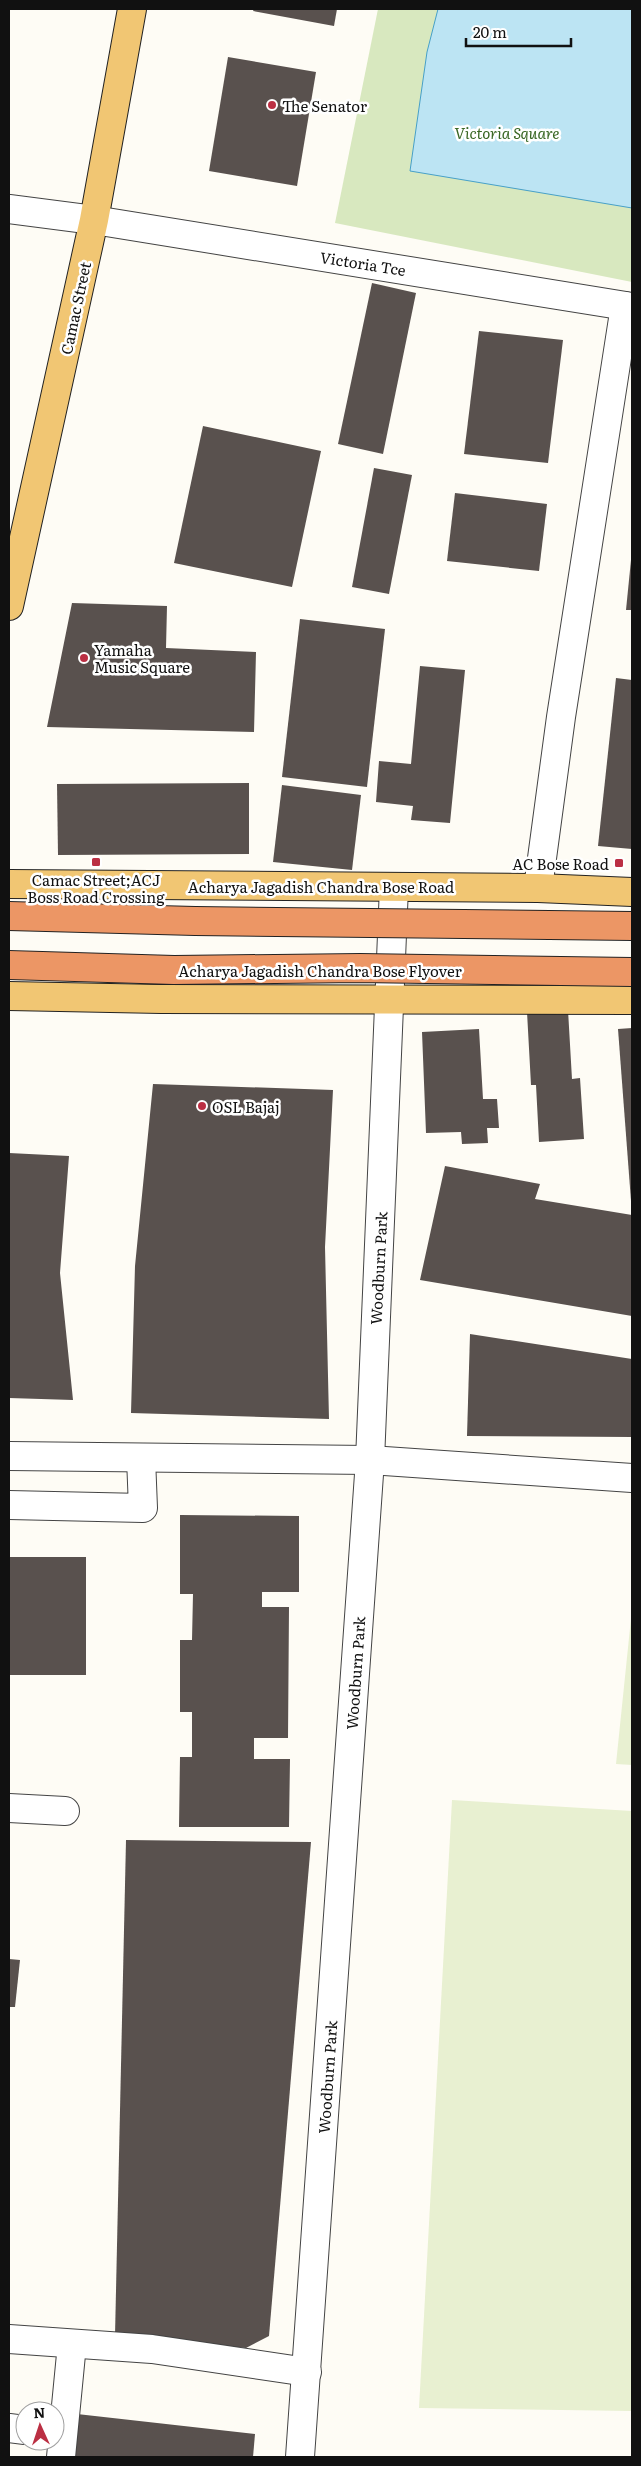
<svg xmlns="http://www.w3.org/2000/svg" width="641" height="2466" viewBox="0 0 641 2466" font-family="Literata,serif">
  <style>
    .green { fill: #d8e8bf }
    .pitch { fill: #e8f0d1 }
    .water { fill: #bce4f3; stroke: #47a0c7 }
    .building { fill: #59514e }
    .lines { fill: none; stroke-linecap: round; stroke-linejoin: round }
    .minor-casing { stroke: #444; stroke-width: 30 }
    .major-casing { stroke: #222; stroke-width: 30 }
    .minor { stroke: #fff; stroke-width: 28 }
    .major { stroke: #f1c673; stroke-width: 28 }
    .highway-bridge-casing { stroke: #222; stroke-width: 30; stroke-linecap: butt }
    .highway-bridge { stroke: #ec9665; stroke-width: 28 }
    .poi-dot { fill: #bb2f43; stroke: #fff; stroke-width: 2 }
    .labels { text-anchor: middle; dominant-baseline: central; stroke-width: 5; stroke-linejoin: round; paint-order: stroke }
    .poi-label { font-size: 15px; fill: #111; stroke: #fff; text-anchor: start }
    .park-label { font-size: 15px; font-style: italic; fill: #386623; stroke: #fff }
    .street-label { font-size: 15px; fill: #111; stroke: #fff }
  </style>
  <rect width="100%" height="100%" fill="#fefcf5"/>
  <!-- green -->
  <polygon class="green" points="378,9 632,9 632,282 335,223"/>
  <!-- pitch -->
  <g class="pitch">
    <polygon points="632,1609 632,1765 616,1764"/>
    <polygon points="452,1800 632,1811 632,2411 419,2408"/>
  </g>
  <!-- water -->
  <polygon class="water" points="438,9 632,9 632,208 410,171 427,52"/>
  <!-- building -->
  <g class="building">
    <polygon points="254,9 337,9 334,26 253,11"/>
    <polygon points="228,57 316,72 297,186 209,171"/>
    <polygon points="372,283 416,293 383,454 338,444"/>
    <polygon points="479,331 563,340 548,463 464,454"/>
    <polygon points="203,426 321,451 292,587 174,563"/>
    <polygon points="374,468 412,475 389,594 352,587"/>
    <polygon points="455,493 547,504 539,571 447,561"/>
    <polygon points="631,560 632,560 632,610 626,610"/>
    <polygon points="72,603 167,606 166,648 256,652 254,732 47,727"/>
    <polygon points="300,619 385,629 367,787 282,777"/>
    <polygon points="420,666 465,670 450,823 411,820 413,806 376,802 379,761 411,764"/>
    <polygon points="616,678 632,680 632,849 598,846"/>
    <polygon points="249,783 249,854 58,855 57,784"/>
    <polygon points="282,785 361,795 352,870 273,862"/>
    <polygon points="568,1010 572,1079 580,1078 584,1139 539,1142 536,1085 531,1085 527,1012"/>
    <polygon points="632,1028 632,1201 631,1201 618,1029"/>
    <polygon points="479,1029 483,1099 497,1099 499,1128 487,1128 488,1143 462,1144 461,1132 426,1133 422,1032"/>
    <polygon points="153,1084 333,1090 325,1247 329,1419 131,1413 135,1266"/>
    <polygon points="9,1153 69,1156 60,1273 73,1400 9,1398"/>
    <polygon points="445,1166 540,1184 535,1199 632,1215 632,1316 420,1280"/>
    <polygon points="470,1334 632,1359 632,1437 467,1436"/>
    <polygon points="180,1515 299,1516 299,1592 262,1592 262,1607 289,1607 288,1738 254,1738 254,1759 290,1759 289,1827 179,1827 180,1757 192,1757 192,1712 180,1712 180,1640 192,1640 193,1594 180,1594"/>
    <rect x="9" y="1557" width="77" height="118"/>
    <polygon points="126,1840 311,1842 269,2336 246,2348 115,2336"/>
    <polygon points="9,1959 20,1960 15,2007 9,2007"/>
    <polygon points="77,2414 255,2434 253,2457 72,2457"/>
  </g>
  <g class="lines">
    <!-- minor casing -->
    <g class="minor-casing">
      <g id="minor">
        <polyline points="9,209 94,220 632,307"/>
        <polyline points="538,888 561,717 625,306"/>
        <polyline points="9,1456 370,1460 632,1478"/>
        <polyline points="9,1505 143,1508 141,1458"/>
        <polyline points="9,1808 65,1811"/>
        <polyline points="9,2339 152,2349 307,2372"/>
        <polyline points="9,2428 25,2430"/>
        <polyline points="61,2457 72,2344"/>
        <polyline points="300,2457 370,1460 394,887"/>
      </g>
    </g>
    <!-- major casing -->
    <g class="major-casing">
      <g id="major">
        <polyline points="9,606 94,220 132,9"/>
        <polyline points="9,884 538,888 632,892"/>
        <polyline points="9,996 161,999 632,1000"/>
      </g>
    </g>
    <!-- minor -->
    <use href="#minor" class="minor"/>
    <!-- major -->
    <use href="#major" class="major"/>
    <!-- highway-bridge casing -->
    <g class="highway-bridge-casing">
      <g id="highway-bridge">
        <polyline points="9,916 195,921 632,926"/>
        <polyline points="9,965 174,970 360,968 632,972"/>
      </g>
    </g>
    <!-- highway-bridge -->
    <use href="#highway-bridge" class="highway-bridge"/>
  </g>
  <!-- markers -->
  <g class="poi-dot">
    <circle cx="272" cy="105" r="5"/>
    <circle cx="84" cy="658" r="5"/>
    <rect x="91" y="857" width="10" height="10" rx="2.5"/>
    <rect x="614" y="858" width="10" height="10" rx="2.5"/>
    <circle cx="202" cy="1106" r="5"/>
  </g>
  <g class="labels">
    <!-- poi labels -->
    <g class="poi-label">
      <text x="282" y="105">The Senator</text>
      <text x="94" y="649">Yamaha<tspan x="94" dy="17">Music Square</tspan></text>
      <text x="609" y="863" text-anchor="end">AC Bose Road</text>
      <text x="96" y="879" text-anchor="middle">Camac Street;ACJ<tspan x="96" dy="17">Boss Road Crossing</tspan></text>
      <text x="212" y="1106">OSL Bajaj</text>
    </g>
    <!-- park labels -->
    <g class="park-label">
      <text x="507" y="132">Victoria Square</text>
    </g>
    <!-- street labels -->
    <g class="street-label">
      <text transform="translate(363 263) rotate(9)">Victoria Tce</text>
      <text transform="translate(75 308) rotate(-78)">Camac Street</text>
      <text x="321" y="886">Acharya Jagadish Chandra Bose Road</text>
      <text x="320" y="970">Acharya Jagadish Chandra Bose Flyover</text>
      <text transform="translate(378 1268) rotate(-87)">Woodburn Park</text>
      <text transform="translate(355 1673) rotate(-86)">Woodburn Park</text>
      <text transform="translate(327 2077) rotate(-86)">Woodburn Park</text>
    </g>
  </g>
  <!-- border -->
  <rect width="641" height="2466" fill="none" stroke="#111111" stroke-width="20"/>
  <!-- north arrow -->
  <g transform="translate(40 2426) rotate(357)"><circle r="24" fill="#ffffff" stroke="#a0a0a0"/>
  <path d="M0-4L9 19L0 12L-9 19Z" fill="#bb2f43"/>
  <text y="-8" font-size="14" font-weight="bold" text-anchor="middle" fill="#111111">N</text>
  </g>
  <!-- scale -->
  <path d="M466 38v8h105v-8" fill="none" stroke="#111111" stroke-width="2.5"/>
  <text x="473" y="38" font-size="15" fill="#111111" stroke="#ffffff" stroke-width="4" paint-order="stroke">20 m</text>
</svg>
